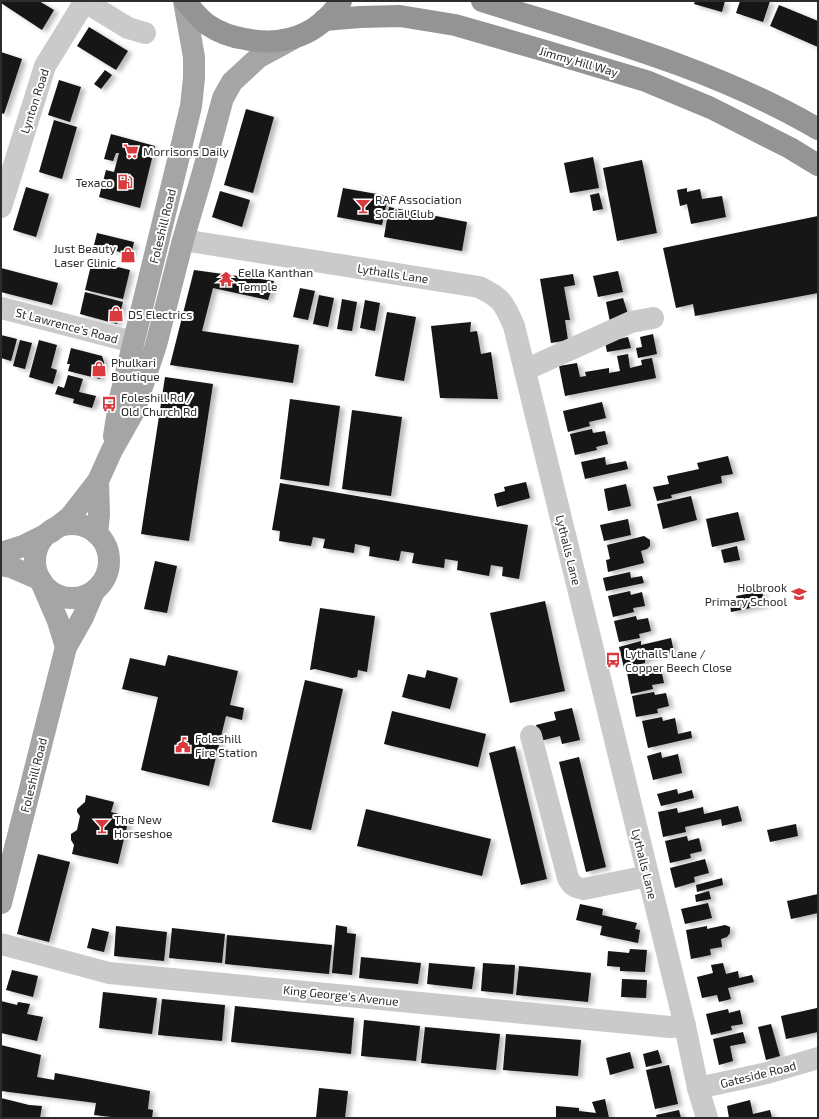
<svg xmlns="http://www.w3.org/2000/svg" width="819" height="1119" viewBox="0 0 819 1119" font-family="'Exo 2',sans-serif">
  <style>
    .building { fill: #141414; filter: url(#shadow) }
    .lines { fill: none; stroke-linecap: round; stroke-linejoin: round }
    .minor { stroke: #cacaca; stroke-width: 22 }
    .major { stroke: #a5a5a5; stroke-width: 22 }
    .highway { stroke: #949494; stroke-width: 22 }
    .labels { text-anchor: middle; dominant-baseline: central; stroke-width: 4; stroke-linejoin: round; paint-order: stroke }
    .street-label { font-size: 12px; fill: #2d2d2d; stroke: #fff }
    .poi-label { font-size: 12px; fill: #2d2d2d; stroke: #fff; text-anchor: start }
  </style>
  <defs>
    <filter id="shadow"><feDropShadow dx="4.5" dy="2.5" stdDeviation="2" flood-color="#0004"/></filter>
  </defs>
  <rect width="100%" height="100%" fill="#fff"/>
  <!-- building -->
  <g class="building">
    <polygon points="1,1 39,1 54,10 42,30 1,3"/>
    <polygon points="695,1 725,1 722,12 694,4"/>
    <polygon points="740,1 770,1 763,22 736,13"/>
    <polygon points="779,5 818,21 818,47 770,26"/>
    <polygon points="89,27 128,51 116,70 77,46"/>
    <polygon points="1,52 22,59 4,114 1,113"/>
    <polygon points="105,70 112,75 101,89 94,84"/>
    <polygon points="59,80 81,87 70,122 48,115"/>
    <polygon points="246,109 274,117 253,193 224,185"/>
    <polygon points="54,120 77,127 62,179 39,172"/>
    <polygon points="111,134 155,146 140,208 99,197 106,170 114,172 119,153 116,153 113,161 104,159"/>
    <polygon points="593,157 599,188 570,193 564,163"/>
    <polygon points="642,160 657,233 617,241 603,168"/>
    <polygon points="26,187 49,194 36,237 13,230"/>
    <polygon points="343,188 388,196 382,225 337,217"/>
    <polygon points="687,188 687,192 700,189 702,199 722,196 726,217 691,224 687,204 680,206 677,190"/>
    <polygon points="220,191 250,200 242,227 212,217"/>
    <polygon points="599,193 603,209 593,211 590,195"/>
    <polygon points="389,207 467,222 462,251 384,237"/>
    <polygon points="818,216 818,293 695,316 693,304 676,308 663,248"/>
    <polygon points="97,233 134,242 131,255 94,245"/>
    <polygon points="92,261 130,270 123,299 85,290"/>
    <polygon points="1,268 58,283 52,305 1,292"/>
    <polygon points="194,270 274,281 268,300 213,288 202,331 299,345 293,383 170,365"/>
    <polygon points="618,271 623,292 598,297 593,276"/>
    <polygon points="573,274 575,285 564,287 570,320 565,320 568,340 551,343 540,279"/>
    <polygon points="300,288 315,291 308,320 293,317"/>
    <polygon points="85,292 123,302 117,324 80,314"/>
    <polygon points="319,295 334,298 328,327 313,324"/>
    <polygon points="623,298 628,314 610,322 606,302"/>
    <polygon points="342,299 357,302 352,331 337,329"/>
    <polygon points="365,300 380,303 375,331 360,328"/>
    <polygon points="387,312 416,317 404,381 375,376"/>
    <polygon points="471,322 470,332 477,331 481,354 491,352 498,399 440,398 431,326"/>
    <polygon points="653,334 657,354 638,358 636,348 642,347 640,337"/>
    <polygon points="1,335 17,339 11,361 1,358"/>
    <polygon points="628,337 631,348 607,352 605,342"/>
    <polygon points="20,340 32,343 25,369 13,366"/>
    <polygon points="39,340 57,345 51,368 57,370 53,384 29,377"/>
    <polygon points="71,348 102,356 104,362 100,379 68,371 70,364 67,364"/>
    <polygon points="628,354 630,368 642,365 641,360 652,358 656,378 565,396 559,366 577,363 580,377 586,376 585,372 609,368 609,373 620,371 617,356"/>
    <polygon points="68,375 83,379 79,392 96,396 92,408 73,403 74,399 55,394 58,386 64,388"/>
    <polygon points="165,377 213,384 189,541 141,534"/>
    <polygon points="290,399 340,406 329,486 280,479"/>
    <polygon points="602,402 606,418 589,422 590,426 568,432 563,411"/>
    <polygon points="352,410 402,417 391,496 342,489"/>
    <polygon points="592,429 593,433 605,431 608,444 596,447 597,450 575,455 570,434"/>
    <polygon points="728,456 733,474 721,476 722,483 671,495 672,498 657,501 653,487 669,484 667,476 699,469 697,463"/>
    <polygon points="605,457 606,465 626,461 628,469 585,479 581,462"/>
    <polygon points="526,482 530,498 497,507 494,494 505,491 504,487"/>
    <polygon points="280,483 528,525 519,579 502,576 503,567 491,565 489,576 457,570 458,561 445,559 444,568 412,563 414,553 401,551 399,561 369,556 370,547 355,544 354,553 323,548 325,539 313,537 311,546 279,541 280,531 272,530"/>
    <polygon points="626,484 631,506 608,511 604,489"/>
    <polygon points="691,496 697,520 663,529 657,504"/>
    <polygon points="738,512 745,540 712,547 706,519"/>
    <polygon points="628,519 631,535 604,541 600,525"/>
    <polygon points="644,536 650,540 650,546 647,549 641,551 644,563 608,572 606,560 610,559 607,545"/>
    <polygon points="737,546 740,560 724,563 721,550"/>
    <polygon points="155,561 177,566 167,613 144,609"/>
    <polygon points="630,572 631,578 642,576 644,583 606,591 603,578"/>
    <polygon points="630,591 631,595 642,592 645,606 633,608 634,612 613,617 608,596"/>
    <polygon points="762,591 765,605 731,612 730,605 738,603 736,596"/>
    <polygon points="545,601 565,691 510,703 490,613"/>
    <polygon points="320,608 375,616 367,672 358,670 357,677 352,678 315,669 310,670"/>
    <polygon points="636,616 637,620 648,618 651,631 639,634 640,638 619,642 614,621"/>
    <polygon points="671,638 674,652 645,659 645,663 624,668 619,647 641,641 641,645"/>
    <polygon points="168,655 238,671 230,705 244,708 242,720 226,716 209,786 141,770 158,697 122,689 130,658 165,666"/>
    <polygon points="649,668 650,672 661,669 664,683 652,685 653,689 631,694 627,673"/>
    <polygon points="427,670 458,678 450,709 402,697 408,674 425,678"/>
    <polygon points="305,680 343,689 311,830 272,822"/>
    <polygon points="654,692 655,695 666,693 669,706 657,709 658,713 636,717 632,696"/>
    <polygon points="572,708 580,740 562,744 560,736 540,741 536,725 556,720 554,712"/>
    <polygon points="392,711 486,734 478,767 384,744"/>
    <polygon points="662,717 663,721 675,718 678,734 691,731 692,738 648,748 642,721"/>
    <polygon points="515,746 547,879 521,885 489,753"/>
    <polygon points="661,752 662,758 678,754 682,773 653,780 647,756"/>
    <polygon points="579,757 606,867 586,872 559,762"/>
    <polygon points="677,789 678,794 692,790 694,798 661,806 657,794"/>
    <polygon points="86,795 114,802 111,812 122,815 121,820 128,822 118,864 72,854 74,845 71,840 71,834 77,830 80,816 77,812 77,809 85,802"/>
    <polygon points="738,806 742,821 722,826 721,819 685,827 686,832 663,837 658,812 677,808 678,813 703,807 704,814"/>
    <polygon points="366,809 491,839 482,876 357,846"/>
    <polygon points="796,824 798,836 770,842 767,830"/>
    <polygon points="687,836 688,841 699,838 702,851 690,854 691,858 670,863 665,841"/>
    <polygon points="38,854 70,862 49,942 17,934"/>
    <polygon points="705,859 709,873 694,877 695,882 675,888 670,868"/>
    <polygon points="722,878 723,885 697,892 696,885"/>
    <polygon points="709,891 711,899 696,902 695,895"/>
    <polygon points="818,894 818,913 791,919 787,901"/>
    <polygon points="708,903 712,918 685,924 681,909"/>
    <polygon points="580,904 603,909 602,915 637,923 635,929 640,930 638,943 600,935 602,926 576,920"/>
    <polygon points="336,925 347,927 347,933 356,934 352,975 332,973"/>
    <polygon points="725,925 730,927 730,933 727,937 721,939 722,947 710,949 711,955 691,959 686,930 707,926 707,929"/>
    <polygon points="116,926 167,932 164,961 114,956"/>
    <polygon points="92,928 109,932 104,952 87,948"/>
    <polygon points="172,928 225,934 222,963 169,958"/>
    <polygon points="227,935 332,945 329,974 225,964"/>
    <polygon points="630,949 647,950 645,972 620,971 620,967 607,966 608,951 629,953"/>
    <polygon points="361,957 421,963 418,984 359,978"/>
    <polygon points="429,963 475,967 472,989 427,984"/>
    <polygon points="483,963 515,965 513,994 481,991"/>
    <polygon points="723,963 726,974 738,971 739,978 752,975 754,982 728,988 731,999 719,1002 717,995 702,998 697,977 713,973 711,965"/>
    <polygon points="519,966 591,973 588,1002 516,995"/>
    <polygon points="12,970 38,976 33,997 6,990"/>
    <polygon points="622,979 647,980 646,998 621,997"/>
    <polygon points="103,992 157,998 152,1034 99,1028"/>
    <polygon points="162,999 225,1005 222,1041 158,1035"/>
    <polygon points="1,1001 17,1005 18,1002 30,1004 27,1014 43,1017 37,1041 1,1033"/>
    <polygon points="235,1006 354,1018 351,1054 231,1042"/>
    <polygon points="817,1008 818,1032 786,1039 781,1016"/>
    <polygon points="728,1009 729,1013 740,1010 743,1024 731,1026 732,1030 711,1035 706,1014"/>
    <polygon points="364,1020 420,1026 416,1061 361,1056"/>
    <polygon points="771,1024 780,1056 766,1060 758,1027"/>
    <polygon points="425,1027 500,1034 496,1070 421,1063"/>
    <polygon points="743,1032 746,1043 730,1046 733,1061 719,1065 713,1039"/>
    <polygon points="506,1034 581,1040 578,1076 503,1070"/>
    <polygon points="1,1045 41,1055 37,1077 54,1080 55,1073 150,1091 148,1109 153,1110 152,1118 120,1118 94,1115 96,1103 1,1091"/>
    <polygon points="658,1050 662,1063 646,1067 643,1054"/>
    <polygon points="630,1052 634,1068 610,1075 606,1058"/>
    <polygon points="669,1065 678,1104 655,1109 646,1070"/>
    <polygon points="319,1088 348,1091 345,1118 316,1118"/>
    <polygon points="1,1098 29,1105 42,1106 40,1118 1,1118"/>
    <polygon points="605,1099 609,1118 556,1118 556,1106 579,1108 579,1111 596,1113 592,1102"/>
    <polygon points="750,1100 753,1114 770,1110 772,1118 729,1118 727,1106"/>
    <polygon points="679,1110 681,1118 657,1118 656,1115"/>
  </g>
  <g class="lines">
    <!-- minor -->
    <g class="minor">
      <polyline points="84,1 128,28 145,33"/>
      <polyline points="1,207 45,66 85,1"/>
      <path d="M183,240l296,47c23,11 25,16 35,39l171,700 13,62 9,30"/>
      <polyline points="1,308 133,342"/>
      <polyline points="525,370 631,322 653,318"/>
      <path d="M531,736l37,142c4,8 8,10 16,11l64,-13"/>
      <polyline points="1,944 109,973 670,1027 685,1026"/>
      <polyline points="698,1088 767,1073 818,1058"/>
    </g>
    <!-- major -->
    <g class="major">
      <polyline points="114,436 120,398 181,148 191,106 194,78 194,57 184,1"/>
      <circle cx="72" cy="561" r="37"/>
      <polyline points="51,532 70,517 98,481 112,450 134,411 156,345 183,240 203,172 223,98 232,82 259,57 294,38"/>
      <polyline points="97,534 99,515 98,481"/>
      <polyline points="1,553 23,546 47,534"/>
      <polyline points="1,565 11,567 41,580"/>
      <polyline points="42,584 58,621 66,647"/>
      <polyline points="1,903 66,647 83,617 94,591"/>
    </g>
    <!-- highway -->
    <g class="highway">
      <path d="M185,1c7,8 14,18 23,24 12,8 24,12 37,14 40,8 73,-4 96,-38"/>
      <path d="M482,1c114,36 232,67 336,128"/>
      <polyline points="324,20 360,17 400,16 455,25 542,50 646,81 711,108 790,148 818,165"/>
    </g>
  </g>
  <!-- icons -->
  <defs>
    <g id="supermarket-bare" transform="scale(1.2)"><path d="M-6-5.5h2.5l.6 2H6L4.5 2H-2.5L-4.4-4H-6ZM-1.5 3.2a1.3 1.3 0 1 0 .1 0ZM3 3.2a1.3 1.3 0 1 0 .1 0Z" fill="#d93a3e" stroke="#fff" stroke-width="2.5" paint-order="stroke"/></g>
    <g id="fuel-bare" transform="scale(1.2)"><path d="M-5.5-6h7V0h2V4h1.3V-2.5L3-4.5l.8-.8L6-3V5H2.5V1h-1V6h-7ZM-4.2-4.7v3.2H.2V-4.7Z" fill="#d93a3e" stroke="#fff" stroke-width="2.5" paint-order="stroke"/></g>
    <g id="bar-bare" transform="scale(1.2)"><path d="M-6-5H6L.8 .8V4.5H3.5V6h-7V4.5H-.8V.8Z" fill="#d93a3e" stroke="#fff" stroke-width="2.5" paint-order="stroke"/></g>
    <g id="shop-bare" transform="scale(1.2)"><path d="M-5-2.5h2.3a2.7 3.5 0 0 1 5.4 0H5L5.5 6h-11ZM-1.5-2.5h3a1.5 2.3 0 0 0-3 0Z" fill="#d93a3e" stroke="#fff" stroke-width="2.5" paint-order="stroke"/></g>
    <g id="temple-bare" transform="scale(1.2)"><path d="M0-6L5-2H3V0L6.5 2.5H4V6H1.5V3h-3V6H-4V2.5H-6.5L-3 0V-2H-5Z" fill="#d93a3e" stroke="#fff" stroke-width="2.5" paint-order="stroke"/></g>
    <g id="bus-bare" transform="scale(1.2)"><path d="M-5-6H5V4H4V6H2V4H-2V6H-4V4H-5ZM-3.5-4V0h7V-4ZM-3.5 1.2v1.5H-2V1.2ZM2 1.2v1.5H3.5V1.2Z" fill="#d93a3e" stroke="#fff" stroke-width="2.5" paint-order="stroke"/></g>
    <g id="school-bare" transform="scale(1.2)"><path d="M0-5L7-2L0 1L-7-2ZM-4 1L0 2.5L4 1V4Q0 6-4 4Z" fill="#d93a3e" stroke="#fff" stroke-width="2.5" paint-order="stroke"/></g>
    <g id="civic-bare" transform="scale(1.2)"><path d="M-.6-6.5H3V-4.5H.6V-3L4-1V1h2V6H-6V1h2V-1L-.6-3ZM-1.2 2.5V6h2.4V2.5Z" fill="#d93a3e" stroke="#fff" stroke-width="2.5" paint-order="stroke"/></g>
  </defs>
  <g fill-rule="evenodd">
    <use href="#supermarket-bare" x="131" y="151"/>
    <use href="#fuel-bare" x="125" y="182"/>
    <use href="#bar-bare" x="363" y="206"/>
    <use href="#shop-bare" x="128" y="255"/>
    <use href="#temple-bare" x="226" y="279"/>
    <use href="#shop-bare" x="116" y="314"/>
    <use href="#shop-bare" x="99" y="369"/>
    <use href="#bus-bare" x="109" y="404"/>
    <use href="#school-bare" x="799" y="594"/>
    <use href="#bus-bare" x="613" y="660"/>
    <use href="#civic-bare" x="183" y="745"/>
    <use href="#bar-bare" x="102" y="826"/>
  </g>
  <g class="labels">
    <!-- street labels -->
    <g class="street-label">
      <text transform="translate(579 61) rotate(16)">Jimmy Hill Way</text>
      <text transform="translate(34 101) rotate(-72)">Lynton Road</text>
      <text transform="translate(162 226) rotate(-76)">Foleshill Road</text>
      <text transform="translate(393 273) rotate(9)">Lythalls Lane</text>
      <text transform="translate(67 325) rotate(15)">St Lawrence's Road</text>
      <text transform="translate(569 550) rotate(76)">Lythalls Lane</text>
      <text transform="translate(33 775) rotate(-76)">Foleshill Road</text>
      <text transform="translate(645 864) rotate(76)">Lythalls Lane</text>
      <text transform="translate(341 995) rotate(6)">King George's Avenue</text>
      <text transform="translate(758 1074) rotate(-14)">Gateside Road</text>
    </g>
    <!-- poi labels -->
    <g class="poi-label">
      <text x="143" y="151">Morrisons Daily</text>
      <text x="113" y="182" text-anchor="end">Texaco</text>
      <text x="375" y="199">RAF Association<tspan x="375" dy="14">Social Club</tspan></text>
      <text x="116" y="248" text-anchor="end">Just Beauty<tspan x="116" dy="14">Laser Clinic</tspan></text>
      <text x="238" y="272">Eella Kanthan<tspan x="238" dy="14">Temple</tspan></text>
      <text x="128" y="314">DS Electrics</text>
      <text x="111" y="362">Phulkari<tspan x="111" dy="14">Boutique</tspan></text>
      <text x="121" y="397">Foleshill Rd /<tspan x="121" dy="14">Old Church Rd</tspan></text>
      <text x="787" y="587" text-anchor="end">Holbrook<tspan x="787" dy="14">Primary School</tspan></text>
      <text x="625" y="653">Lythalls Lane /<tspan x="625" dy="14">Copper Beech Close</tspan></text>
      <text x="195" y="738">Foleshill<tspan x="195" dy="14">Fire Station</tspan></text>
      <text x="114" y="819">The New<tspan x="114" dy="14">Horseshoe</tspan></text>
    </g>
  </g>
  <!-- border -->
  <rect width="819" height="1119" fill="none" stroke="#2d2d2d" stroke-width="4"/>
</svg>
